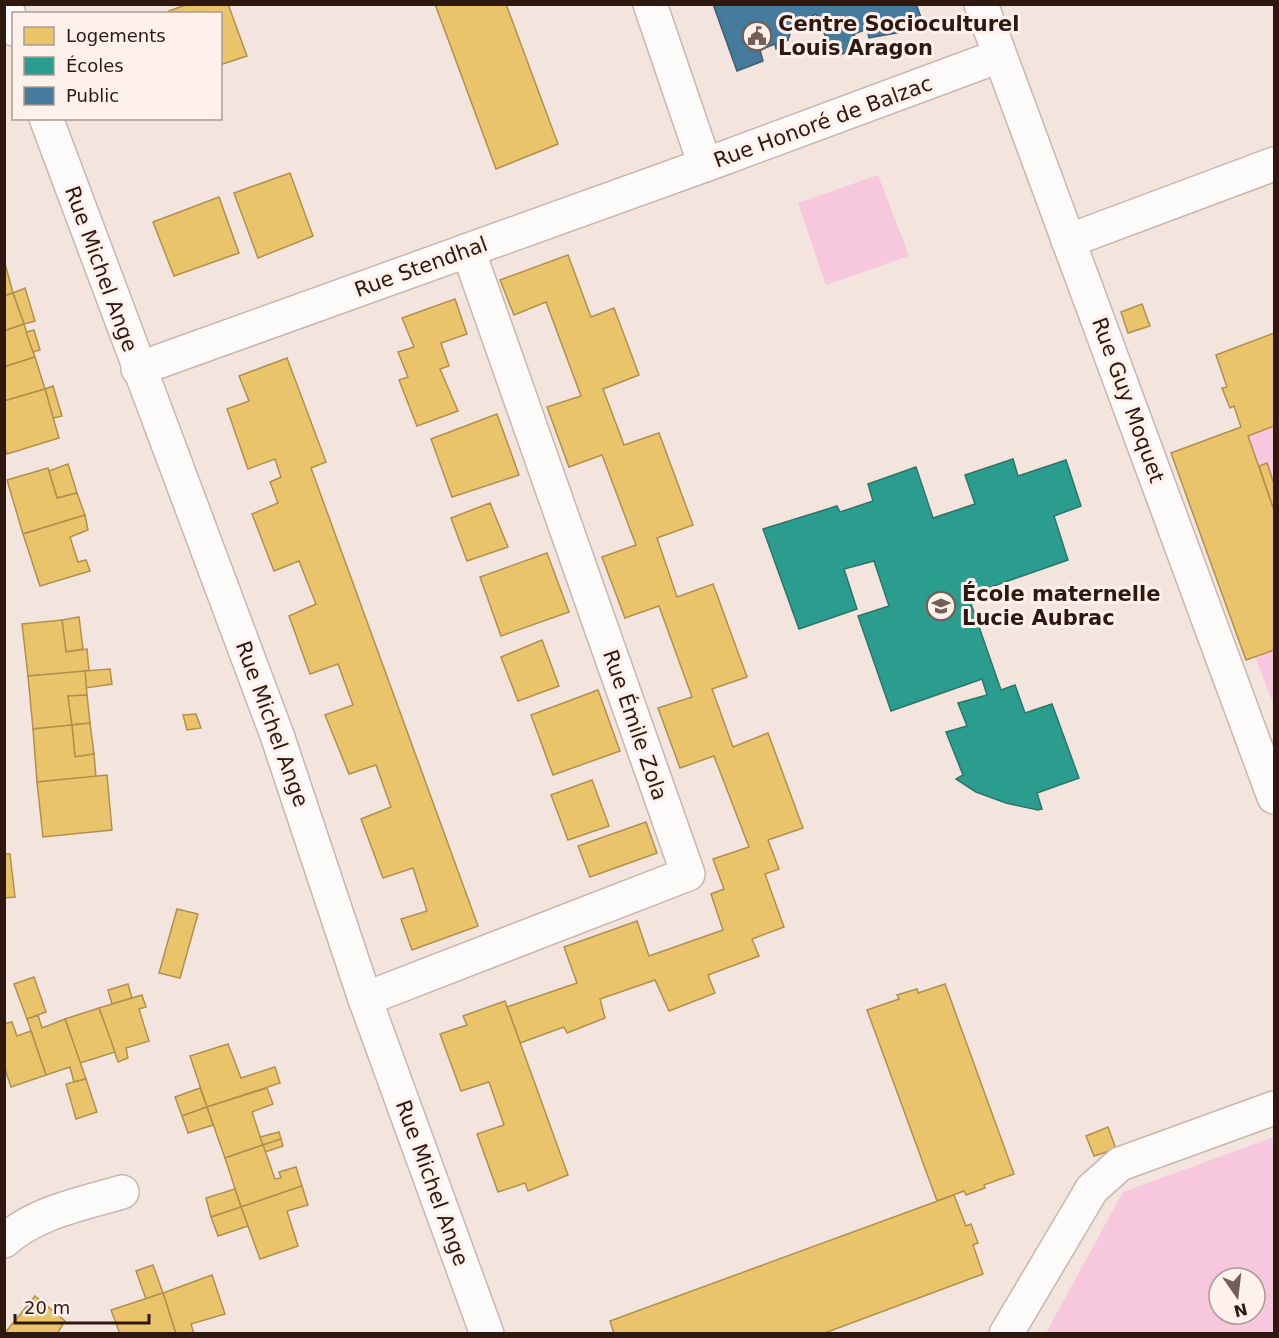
<svg xmlns="http://www.w3.org/2000/svg" width="1279" height="1338" viewBox="0 0 1279 1338" font-family="'DejaVu Sans',sans-serif">
  <style>
    .green { fill: #f6c7dd; fill-rule: evenodd }
    .homes { fill: #e9c46a; stroke: #b1904f; stroke-width: 1.5 }
    .schools { fill: #2a9d8f; stroke: #2c7569; stroke-width: 1.5 }
    .public { fill: #457b9d; stroke: #3e5d72; stroke-width: 1.5 }
    .lines { fill: none; stroke-linecap: round; stroke-linejoin: round }
    .street-casing { stroke: #c8b6af; stroke-width: 36 }
    .street { stroke: #fdfbfa; stroke-width: 33 }
    .labels { text-anchor: middle; dominant-baseline: central; stroke-width: 6; stroke-linejoin: round; paint-order: stroke }
    .poi-label { font-size: 21px; font-weight: bold; fill: #2f180f; stroke: #fef0eb; text-anchor: start }
    .street-label { font-size: 21px; fill: #2f180f; stroke: #fef0eb }
  </style>
  <rect width="100%" height="100%" fill="#f3e4de"/>
  <!-- green -->
  <g class="green">
    <polygon points="878,175 909,256 826,285 798,203"/>
    <polygon points="1274,426 1274,484 1267,464 1259,466 1248,436"/>
    <polygon points="1274,650 1274,705 1255,657"/>
    <path d="M1274,1137v196h-228l77,-141zM1219,1278h36v36h-36z"/>
  </g>
  <!-- homes -->
  <g class="homes">
    <polygon points="188,4 228,4 247,56 220,65 220,14 170,14 169,11"/>
    <polygon points="435,4 506,4 558,144 496,169"/>
    <polygon points="290,173 313,236 258,258 234,193"/>
    <polygon points="219,197 239,253 174,276 153,222"/>
    <polygon points="568,255 591,317 614,308 639,375 603,389 624,445 659,433 693,525 657,538 677,597 713,584 747,677 712,689 733,747 768,733 803,828 768,840 779,869 765,874 784,927 752,939 759,956 708,975 715,993 669,1011 655,980 600,999 605,1018 567,1033 564,1027 520,1043 507,1007 577,983 564,947 637,921 649,956 723,930 711,894 724,889 713,859 749,847 714,756 680,768 658,708 692,697 659,606 625,618 602,557 636,545 602,455 569,467 547,407 581,396 546,302 514,315 500,280"/>
    <polygon points="4,260 13,293 4,296"/>
    <polygon points="25,288 35,321 24,324 13,293"/>
    <polygon points="13,293 24,324 4,331 4,296"/>
    <polygon points="455,299 467,334 441,343 449,366 440,369 458,411 417,426 399,380 408,377 398,352 414,347 402,318"/>
    <polygon points="1142,304 1150,326 1128,333 1121,312"/>
    <polygon points="24,324 35,357 4,367 4,331"/>
    <polygon points="34,330 40,350 33,352 26,332"/>
    <polygon points="1274,333 1274,426 1248,436 1274,510 1274,650 1246,660 1171,453 1241,427 1234,406 1230,408 1222,388 1227,387 1216,355"/>
    <polygon points="35,357 45,389 4,401 4,367"/>
    <polygon points="287,358 326,462 311,468 478,926 412,950 401,919 427,911 413,868 383,878 361,819 391,807 376,765 349,774 325,715 353,705 338,664 310,674 289,616 316,604 299,561 274,571 252,514 278,503 270,482 281,477 275,459 248,469 227,409 249,401 239,376"/>
    <polygon points="53,386 62,416 53,418 45,389"/>
    <polygon points="45,389 59,438 7,454 4,445 4,401"/>
    <polygon points="497,414 519,475 452,497 431,439"/>
    <polygon points="1267,463 1274,484 1274,510 1259,466"/>
    <polygon points="68,464 77,493 57,498 49,471"/>
    <polygon points="48,468 57,498 77,493 85,515 23,534 7,480"/>
    <polygon points="490,503 508,547 467,561 451,518"/>
    <polygon points="85,515 88,530 70,537 78,562 86,560 90,571 40,586 23,534"/>
    <polygon points="547,553 569,612 501,636 480,577"/>
    <polygon points="79,617 83,649 66,652 62,620"/>
    <polygon points="62,620 66,652 87,649 89,671 28,676 22,624"/>
    <polygon points="542,640 559,686 518,701 501,657"/>
    <polygon points="110,669 112,684 86,688 85,671"/>
    <polygon points="85,671 87,695 68,696 72,725 33,729 28,676"/>
    <polygon points="598,690 620,751 553,775 531,715"/>
    <polygon points="87,695 90,723 72,725 68,696"/>
    <polygon points="196,714 201,728 187,730 183,715"/>
    <polygon points="90,723 94,754 75,757 72,725"/>
    <polygon points="72,725 75,757 94,754 96,777 37,782 33,729"/>
    <polygon points="107,775 112,830 43,837 37,782"/>
    <polygon points="592,780 609,826 568,840 551,795"/>
    <polygon points="646,822 657,853 590,877 578,846"/>
    <polygon points="4,854 10,854 15,897 4,898"/>
    <polygon points="177,909 198,914 180,978 159,973"/>
    <polygon points="34,977 46,1012 27,1019 14,984"/>
    <polygon points="128,984 132,998 112,1004 108,990"/>
    <polygon points="945,984 1014,1174 984,1185 985,1188 966,1195 964,1191 937,1201 867,1010 899,999 897,995 917,989 918,993"/>
    <polygon points="142,995 146,1007 139,1009 149,1041 126,1048 128,1058 118,1062 99,1008"/>
    <polygon points="505,1001 568,1175 528,1191 525,1183 498,1192 477,1134 504,1125 489,1082 461,1091 440,1034 467,1025 463,1016"/>
    <polygon points="99,1008 115,1052 80,1063 65,1019"/>
    <polygon points="38,1015 42,1028 65,1019 86,1079 74,1082 70,1067 46,1075 27,1019"/>
    <polygon points="12,1022 17,1036 31,1031 46,1075 11,1087 4,1066 4,1024"/>
    <polygon points="228,1044 241,1078 275,1067 280,1083 207,1107 190,1056"/>
    <polygon points="86,1079 97,1112 76,1119 66,1084"/>
    <polygon points="200,1088 207,1107 182,1116 175,1097"/>
    <polygon points="267,1088 273,1104 252,1112 263,1145 225,1158 207,1107"/>
    <polygon points="207,1107 213,1125 188,1133 182,1116"/>
    <polygon points="1108,1127 1116,1149 1094,1156 1086,1136"/>
    <polygon points="279,1132 281,1139 263,1145 260,1137"/>
    <polygon points="281,1139 283,1146 265,1152 263,1145"/>
    <polygon points="263,1145 275,1179 281,1178 279,1172 296,1167 302,1186 241,1207 225,1158"/>
    <polygon points="302,1186 308,1205 287,1211 298,1246 260,1259 241,1207"/>
    <polygon points="235,1189 241,1207 211,1217 206,1198"/>
    <polygon points="954,1195 966,1226 971,1224 978,1243 973,1245 983,1274 822,1334 614,1334 610,1321"/>
    <polygon points="241,1207 248,1226 218,1236 211,1217"/>
    <polygon points="153,1265 163,1293 146,1299 136,1271"/>
    <polygon points="212,1275 225,1314 191,1324 194,1334 176,1334 163,1293"/>
    <polygon points="163,1293 176,1334 120,1334 111,1310"/>
    <polygon points="35,1296 65,1321 57,1334 4,1334"/>
  </g>
  <!-- schools -->
  <polygon class="schools" points="1013,459 1018,476 1066,460 1081,506 1054,516 1068,560 968,595 1001,690 1015,685 1025,713 1052,704 1079,778 1037,793 1042,809 1038,810 1006,803 976,792 956,779 963,775 946,732 967,726 958,703 987,695 982,679 891,711 858,616 889,606 874,561 844,569 857,609 799,629 763,529 837,506 840,512 873,501 868,484 916,467 933,518 975,504 965,475"/>
  <!-- public -->
  <polygon class="public" points="713,4 916,4 925,28 869,38 867,29 854,34 861,52 856,53 855,49 834,57 816,14 793,25 788,40 776,49 775,44 760,50 763,61 737,71"/>
  <g class="lines">
    <!-- street casing -->
    <g class="street-casing">
      <g id="street">
        <polyline points="5,4 14,29"/>
        <polyline points="650,4 705,165 999,56"/>
        <polyline points="981,4 1274,797"/>
        <polyline points="46,118 277,735 365,999 487,1334"/>
        <polyline points="1068,241 1274,164"/>
        <polyline points="138,369 705,165"/>
        <polyline points="365,999 688,874 468,250"/>
        <path d="M4,1241c32,-29 78,-37 118,-49"/>
        <polyline points="1006,1334 1092,1189 1120,1164 1274,1108"/>
      </g>
    </g>
    <!-- street -->
    <use href="#street" class="street"/>
  </g>
  <!-- icons -->
  <defs>
    <g id="civic-ring" transform="scale(1.5)"><circle r="9.5" fill="#fef0eb" stroke="#745f57" stroke-width="1.5"/><path d="M-.6-6.5H3V-4.5H.6V-3L4-1V1h2V6H-6V1h2V-1L-.6-3ZM-1.2 2.5V6h2.4V2.5Z" fill="#745f57"/></g>
    <g id="school-ring" transform="scale(1.5)"><circle r="9.5" fill="#fef0eb" stroke="#745f57" stroke-width="1.5"/><path d="M0-5L7-2L0 1L-7-2ZM-4 1L0 2.5L4 1V4Q0 6-4 4Z" fill="#745f57"/></g>
  </defs>
  <g fill-rule="evenodd">
    <use href="#civic-ring" x="757" y="36"/>
    <use href="#school-ring" x="941" y="606"/>
  </g>
  <g class="labels">
    <!-- poi labels -->
    <g class="poi-label">
      <text x="778" y="24">Centre Socioculturel<tspan x="778" dy="24">Louis Aragon</tspan></text>
      <text x="962" y="594">École maternelle<tspan x="962" dy="24">Lucie Aubrac</tspan></text>
    </g>
    <!-- street labels -->
    <g class="street-label">
      <text transform="translate(823 122) rotate(-20)">Rue Honoré de Balzac</text>
      <text transform="translate(421 267) rotate(-20)">Rue Stendhal</text>
      <text transform="translate(101 269) rotate(70)">Rue Michel Ange</text>
      <text transform="translate(1128 400) rotate(70)">Rue Guy Moquet</text>
      <text transform="translate(272 724) rotate(70)">Rue Michel Ange</text>
      <text transform="translate(635 725) rotate(71)">Rue Émile Zola</text>
      <text transform="translate(432 1183) rotate(70)">Rue Michel Ange</text>
    </g>
  </g>
  <!-- border -->
  <rect width="1279" height="1338" fill="none" stroke="#2f180f" stroke-width="12"/>
  <!-- legend -->
  <rect x="12" y="12" width="210" height="108" fill="#fef0eb" stroke="#ab9a93" stroke-width="1.5"/>
  <rect x="24" y="27" width="30" height="18" fill="#e9c46a" stroke="#ab9a93" stroke-width="1.5"/>
  <text x="66" y="42" font-size="18" fill="#2f180f">Logements</text>
  <rect x="24" y="57" width="30" height="18" fill="#2a9d8f" stroke="#ab9a93" stroke-width="1.5"/>
  <text x="66" y="72" font-size="18" fill="#2f180f">Écoles</text>
  <rect x="24" y="87" width="30" height="18" fill="#457b9d" stroke="#ab9a93" stroke-width="1.5"/>
  <text x="66" y="102" font-size="18" fill="#2f180f">Public</text>
  <!-- north arrow -->
  <g transform="translate(1237 1296) rotate(166)"><circle r="28" fill="#fef0eb" stroke="#ab9a93" stroke-width="1.5"/>
  <path d="M0-4.5L10 22L0 15L-10 22Z" fill="#745f57"/>
  <text y="-9" font-size="16" font-weight="bold" text-anchor="middle" fill="#2f180f">N</text>
  </g>
  <!-- scale -->
  <path d="M15 1314v9h134v-9" fill="none" stroke="#2f180f" stroke-width="3"/>
  <text x="24" y="1314" font-size="18" fill="#2f180f" stroke="#fef0eb" stroke-width="4.5" paint-order="stroke">20 m</text>
</svg>
